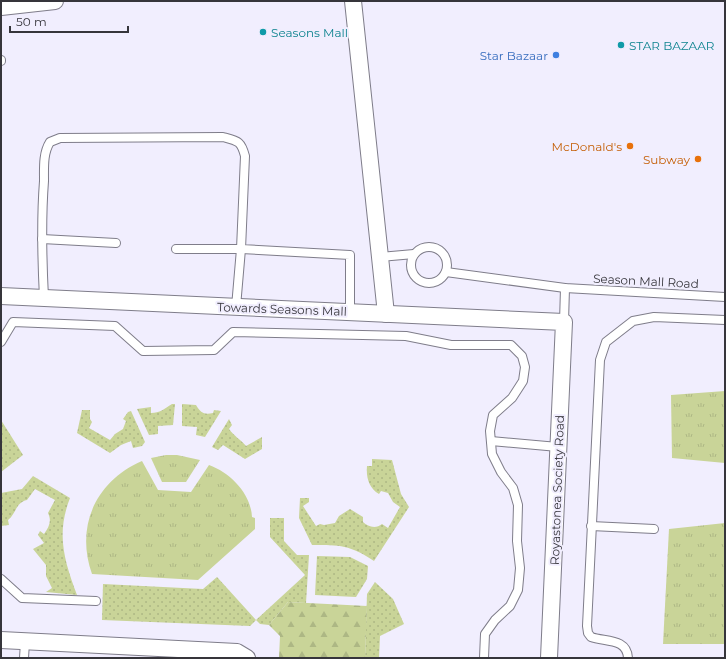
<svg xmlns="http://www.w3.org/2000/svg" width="726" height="659" viewBox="0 0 726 659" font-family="Montserrat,sans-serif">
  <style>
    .grass { fill: url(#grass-dots) }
    .forest { fill: url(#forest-firs) }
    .park { fill: url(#park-tufts) }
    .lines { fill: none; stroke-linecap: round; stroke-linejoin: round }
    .lane-casing { stroke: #7f7d8a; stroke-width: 10 }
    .street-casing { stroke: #7f7d8a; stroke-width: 18 }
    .lane { stroke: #fff; stroke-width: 8 }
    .street { stroke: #fff; stroke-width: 16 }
    .culture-dot { fill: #0f9aa8; stroke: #f1eefe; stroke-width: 1.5 }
    .shop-dot { fill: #3f7fe0; stroke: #f1eefe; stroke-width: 1.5 }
    .food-dot { fill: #e8710a; stroke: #f1eefe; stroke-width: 1.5 }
    .labels { text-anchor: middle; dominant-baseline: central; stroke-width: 4; stroke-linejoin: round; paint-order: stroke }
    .culture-label { font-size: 12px; fill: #0d838f; stroke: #f1eefe; text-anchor: start }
    .shop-label { font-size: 12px; fill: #366cbe; stroke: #f1eefe; text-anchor: end }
    .food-label { font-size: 12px; fill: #c56008; stroke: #f1eefe; text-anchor: end }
    .street-label { font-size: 12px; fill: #36353b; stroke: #f1eefe }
  </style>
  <defs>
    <pattern id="grass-dots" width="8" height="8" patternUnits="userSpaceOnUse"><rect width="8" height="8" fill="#c9d498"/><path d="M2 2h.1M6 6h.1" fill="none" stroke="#adb784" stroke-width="1.8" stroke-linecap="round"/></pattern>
    <pattern id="forest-firs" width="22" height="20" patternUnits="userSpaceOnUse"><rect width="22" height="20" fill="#c9d498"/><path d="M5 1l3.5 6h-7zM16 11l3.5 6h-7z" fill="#adb784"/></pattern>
    <pattern id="park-tufts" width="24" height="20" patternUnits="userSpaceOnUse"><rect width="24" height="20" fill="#c9d498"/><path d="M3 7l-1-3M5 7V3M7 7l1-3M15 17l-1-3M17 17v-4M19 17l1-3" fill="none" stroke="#adb784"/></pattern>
  </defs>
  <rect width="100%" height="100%" fill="#f1eefe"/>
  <!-- grass -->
  <g class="grass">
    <path d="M172,404h3l-2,21 -15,1v8l-9,1 -12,-26 14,-2v6c9,0 13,-4 21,-9z"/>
    <path d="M182,404l14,1c5,8 8,10 17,8l1,-3 7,1 -16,26 -9,-2 1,-8 -15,-1z"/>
    <polygon points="82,410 90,410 90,419 92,422 89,428 110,440 115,434 123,429 126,421 123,419 128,412 131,411 145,442 142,446 133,448 131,441 121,445 110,453 77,433"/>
    <path d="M229,419l3,6 -3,4c5,7 12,11 17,17l16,-9v12l-17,10 -22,-14 -5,5 -6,-3z"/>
    <polygon points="1,420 23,455 1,472"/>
    <path d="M372,459l20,1 9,34 8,13 -35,54c-24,-16 -34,-16 -62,-16l-13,-27 1,-20h9v4l-6,4 13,20 4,-2 4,1 11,-2 4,-7 11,-7 13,8v5c5,5 13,7 19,2l6,4 12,-21 -7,-5 -5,-9 -7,-2 -2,3c-10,-6 -13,-16 -12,-28h5z"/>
    <path d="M33,476l37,22c-14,36 -6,62 7,97l-31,-3 6,-4 -6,-12v-11l-13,-16 11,-6 -6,-8 2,-4 4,3c5,-7 8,-13 4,-21l7,-13 -20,-11 -8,11c-11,2 -11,14 -19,20l1,5 -8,1v-33l21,-4z"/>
    <polygon points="270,518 284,518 284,541 297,555 309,555 306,603 288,602 269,625 260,624 256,620 250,626 102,620 103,584 203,589 217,577 256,620 305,575 270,537"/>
    <polygon points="317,556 350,557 368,566 367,579 356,597 315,595"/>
    <polygon points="375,582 393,599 404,624 380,636 379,658 365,658 367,594"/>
  </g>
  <!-- forest -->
  <polygon class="forest" points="288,602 367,606 365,658 279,658 280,636 269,625"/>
  <!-- park -->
  <g class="park">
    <polygon points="725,391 725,463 672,458 671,395"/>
    <polygon points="166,455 177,455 200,460 186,482 162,482 151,458"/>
    <path d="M142,461l16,29 33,2 18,-27c22,8 42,29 43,52l3,1v11l-57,51 -106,-6c-17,-48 4,-93 50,-113z"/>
    <polygon points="725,523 725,644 663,644 669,529"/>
  </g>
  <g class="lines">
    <!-- lane casing -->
    <g class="lane-casing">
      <g id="lane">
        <polyline points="1,60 1,61"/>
        <polyline points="42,239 116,243"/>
        <circle cx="429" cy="265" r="18"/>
        <polyline points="176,249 241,249 236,307"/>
        <polyline points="380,257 414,254"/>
        <polyline points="446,272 565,288 725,297"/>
        <path d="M44,298c-2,-39 -3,-78 0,-117 0,-14 -1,-28 6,-39l10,-4 163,-1c15,4 18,4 22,19l-4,93 109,6v57"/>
        <polyline points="564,322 565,288"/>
        <polyline points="1,342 13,322 115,326 143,351 214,350 233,332 406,336 451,345 511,345 522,356 525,367 523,381 512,398 493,415 490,431 492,454 501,472 513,488 518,505 517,541 520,568 518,590 510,606 495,620 485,634 484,658"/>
        <polyline points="491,441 558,447"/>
        <polyline points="591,526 654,529"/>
        <polyline points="1,579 22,598 96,601"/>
        <polyline points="24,658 25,642"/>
        <path d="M628,658c-1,-20 -23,-16 -37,-21l-3,-4 -1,-7 13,-266 6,-18 27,-21 21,-4 71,3"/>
      </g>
    </g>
    <!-- street casing -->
    <g class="street-casing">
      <g id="street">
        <polyline points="353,1 386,314"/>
        <polyline points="1,7 55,1"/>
        <polyline points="1,296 564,322 549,658"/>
        <polyline points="1,640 237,652 247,658"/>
      </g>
    </g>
    <!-- lane -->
    <use href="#lane" class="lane"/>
    <!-- street -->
    <use href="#street" class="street"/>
  </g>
  <!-- markers -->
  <g class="culture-dot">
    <circle cx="263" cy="32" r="4"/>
    <circle cx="621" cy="45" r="4"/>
  </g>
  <circle class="shop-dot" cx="556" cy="55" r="4"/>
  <g class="food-dot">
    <circle cx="630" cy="146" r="4"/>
    <circle cx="698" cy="159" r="4"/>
  </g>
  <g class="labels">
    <!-- culture labels -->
    <g class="culture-label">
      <text x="271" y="32">Seasons Mall</text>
      <text x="629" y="45">STAR BAZAAR</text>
    </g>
    <!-- shop labels -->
    <g class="shop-label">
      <text x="548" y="55">Star Bazaar</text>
    </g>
    <!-- food labels -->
    <g class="food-label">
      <text x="622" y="146">McDonald's</text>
      <text x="690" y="159">Subway</text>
    </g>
    <!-- street labels -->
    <g class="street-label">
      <text transform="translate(646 281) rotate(3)">Season Mall Road</text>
      <text transform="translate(282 309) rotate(2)">Towards Seasons Mall</text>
      <text transform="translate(557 490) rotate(-88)">Royastonea Society Road</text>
    </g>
  </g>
  <!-- border -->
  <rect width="726" height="659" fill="none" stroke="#36353b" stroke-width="4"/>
  <!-- scale -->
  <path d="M10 26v6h118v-6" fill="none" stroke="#36353b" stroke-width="2"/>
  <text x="16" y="26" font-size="12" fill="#36353b" stroke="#f1eefe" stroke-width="3" paint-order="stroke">50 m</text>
</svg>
